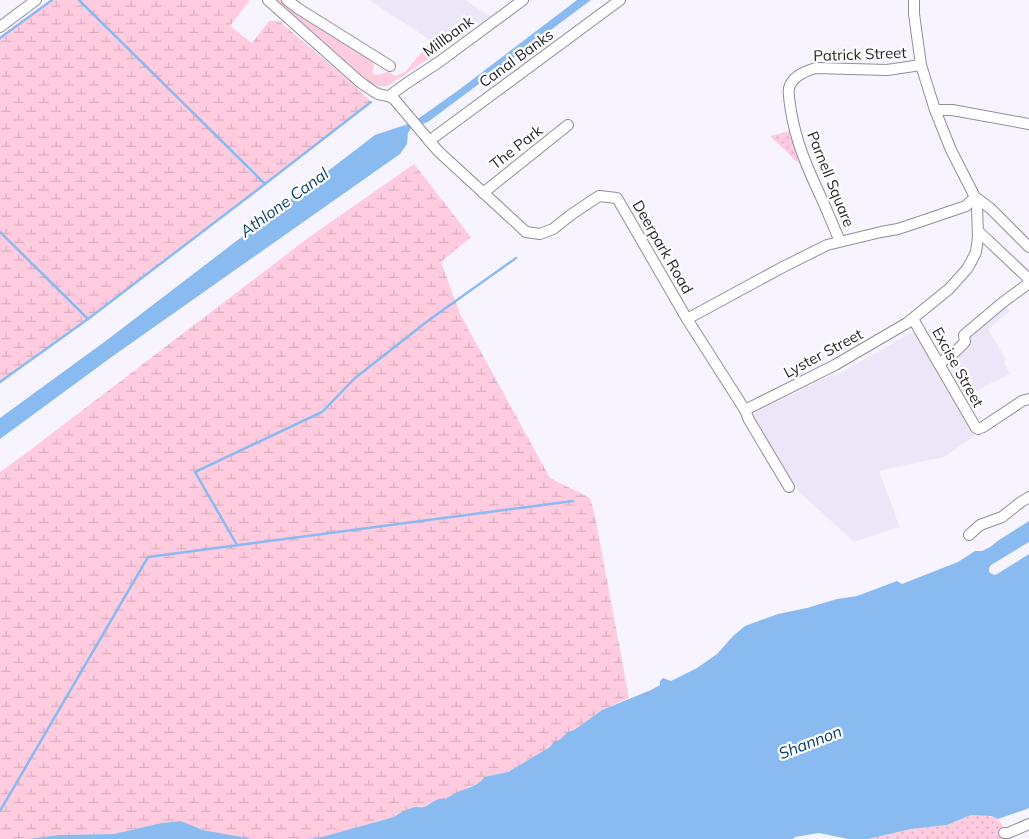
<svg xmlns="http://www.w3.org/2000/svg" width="1029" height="839" viewBox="0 0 1029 839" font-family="Mulish,sans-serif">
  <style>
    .built { fill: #ede6f8 }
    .green { fill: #ffcbdf }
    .wetland { fill: url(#wetland-marsh) }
    .park { fill: url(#park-dots) }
    .water { fill: #8abbf0 }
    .pier { fill: #f8f4ff }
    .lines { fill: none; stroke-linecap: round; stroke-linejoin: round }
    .stream { stroke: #8abbf0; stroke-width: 2.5 }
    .minor-casing { stroke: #928e98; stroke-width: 12 }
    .minor { stroke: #fff; stroke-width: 10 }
    .labels { text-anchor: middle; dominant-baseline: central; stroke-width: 4.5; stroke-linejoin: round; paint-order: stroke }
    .street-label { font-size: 15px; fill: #272529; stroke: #fff }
    .water-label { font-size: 16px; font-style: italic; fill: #083f6f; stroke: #fff }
  </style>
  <defs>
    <pattern id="wetland-marsh" width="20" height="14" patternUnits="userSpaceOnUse" patternTransform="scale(1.25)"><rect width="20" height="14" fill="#ffcbdf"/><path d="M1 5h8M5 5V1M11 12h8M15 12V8" fill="none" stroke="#dbaebf"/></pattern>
    <pattern id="park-dots" width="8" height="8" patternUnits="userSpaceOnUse" patternTransform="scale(1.25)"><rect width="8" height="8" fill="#ffcbdf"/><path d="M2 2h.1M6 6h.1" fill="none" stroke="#dbaebf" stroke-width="1.8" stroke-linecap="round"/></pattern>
  </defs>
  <rect width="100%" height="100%" fill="#f8f4ff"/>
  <!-- built -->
  <g class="built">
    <polygon points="369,0 465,0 490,16 457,38 438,45"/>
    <polygon points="1005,304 1010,311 988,329 1006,360 1004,362 1010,374 965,396 946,362 966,336"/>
    <polygon points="915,333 916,334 975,436 944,457 879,471 900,527 854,542 798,491 753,421 753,415 756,412 833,374 835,376 909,334"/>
  </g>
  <!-- green -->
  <path class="green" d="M277,0h5l5,6 84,54c4,5 3,8 1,13 8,4 10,-1 17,-1l6,4 10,-4 26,-31 7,4 -2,2 1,6 -48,32c-8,4 -14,-1 -21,-4z"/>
  <!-- wetland -->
  <g class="wetland">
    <path d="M52,0h198l-20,26 22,17 17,-22h10l73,62 19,19c-122,95 -245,190 -371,280v-344z"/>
    <path d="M414,164l57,73 -30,25 19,52 90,164 40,20 5,18 34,182 -27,12 -28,20 -6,2 -10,9h-4l-4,6 -42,25 -24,5c-2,4 -8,9 -14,9l-5,4 -14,5 -6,4h-4l-18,8 -6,-1 -8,3 -2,2 -11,3 -2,3 -76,21 -14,1h-52l-12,-2 -37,-7 -22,-9 -20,2 -47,11 -55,1 -31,4h-28v-367l25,-18 283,-216z"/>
  </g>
  <!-- park -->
  <g class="park">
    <polygon points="790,131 799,164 770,136"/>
    <path d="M971,815c11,1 27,-2 32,12 2,3 1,8 2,12h-137l43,-10 36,-4z"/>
  </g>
  <!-- water -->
  <g class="water">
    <polygon points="577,0 591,0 428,122 419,125 415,121 460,89"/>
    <polygon points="408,124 411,128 408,133 407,144 400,154 113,356 0,439 0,418 107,340 375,135"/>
    <path d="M1029,521v287l-2,1 -29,10 -7,-3 -20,-1 -24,10 -36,4 -43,10h-20l-29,-6 -24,4 -2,2h-489l14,-1 76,-21c3,-3 16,-9 21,-10 3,-1 5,1 8,0 8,-1 11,-10 22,-8 2,-1 4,-3 7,-4 9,-6 27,-8 32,-18l24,-5 42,-25 4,-6h4l10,-9 6,-2 28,-20 49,-20 9,-5v-4l3,-3 8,3 26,-13 20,-14 16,-18 12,-10 33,-12 29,-6 30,-9 20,-3 40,-15 5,3 56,-22 17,-11h7l8,-4 9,-7z"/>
    <polygon points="181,821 203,830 252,839 28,839 59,835 114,834 161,823"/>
  </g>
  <!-- pier -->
  <polygon class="pier" points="1029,542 1029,554 997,574 994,575 989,572 989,568 991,565"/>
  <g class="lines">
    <!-- stream -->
    <g class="stream">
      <polyline points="79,0 265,184"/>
      <polyline points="0,38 52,0"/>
      <polyline points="0,232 88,319 0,382"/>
      <polyline points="88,319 265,184 371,102"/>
      <polyline points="237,545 195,472 322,412 355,378 429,320 516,258"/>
      <polyline points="0,811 148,557 573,501"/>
    </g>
    <!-- minor casing -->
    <g class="minor-casing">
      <g id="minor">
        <path d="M268,0l92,82c6,4 12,9 18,12 6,2 11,1 16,5l44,52 88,81 14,2 13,-5 19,-15 27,-18 18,2 70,121 58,91 4,10 40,67"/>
        <polyline points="287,0 299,9 390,66"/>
        <polyline points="914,0 914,14 921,65 935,110 951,150 975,197 990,208 1029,247"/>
        <polyline points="0,27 36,0"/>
        <polyline points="389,96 407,83 439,62 523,0"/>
        <polyline points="935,110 952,110 1029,124"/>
        <polyline points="429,141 620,0"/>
        <polyline points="483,193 568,125"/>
        <polyline points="978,231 1029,279"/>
        <path d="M840,241c-7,-15 -13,-31 -20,-46 -13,-28 -24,-53 -29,-84 -1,-7 -3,-16 -2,-23 3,-11 16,-17 27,-20l71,2 34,-5"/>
        <polyline points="687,319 783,267 827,245 881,232 898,229 916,223 966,206 975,197"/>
        <polyline points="913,319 976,428 978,429 983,427 1022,401 1029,399"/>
        <polyline points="939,364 957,350 965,342 964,335 1002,303 1029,283"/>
        <polyline points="745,410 835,365 907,323 949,289 967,269 971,262 976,252 978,237 977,206 979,200"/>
        <polyline points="969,535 980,525 1002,517 1021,502 1029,497"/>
        <polyline points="1004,833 1008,833 1029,824"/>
      </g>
    </g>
    <!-- minor -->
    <use href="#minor" class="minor"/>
  </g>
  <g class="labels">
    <!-- street labels -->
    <g class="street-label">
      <text transform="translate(448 36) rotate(-36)">Millbank</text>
      <text transform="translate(860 54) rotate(-2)">Patrick Street</text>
      <text transform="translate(516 58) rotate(-36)">Canal Banks</text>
      <text transform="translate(516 147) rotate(-38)">The Park</text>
      <text transform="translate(831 179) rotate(68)">Parnell Square</text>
      <text transform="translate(663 247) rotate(60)">Deerpark Road</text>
      <text transform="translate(823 353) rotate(-28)">Lyster Street</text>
      <text transform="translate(958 367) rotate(61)">Excise Street</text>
    </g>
    <!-- water labels -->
    <g class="water-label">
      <text transform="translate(284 202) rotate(-36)">Athlone Canal</text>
      <text transform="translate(810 742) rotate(-21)">Shannon</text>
    </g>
  </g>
</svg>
